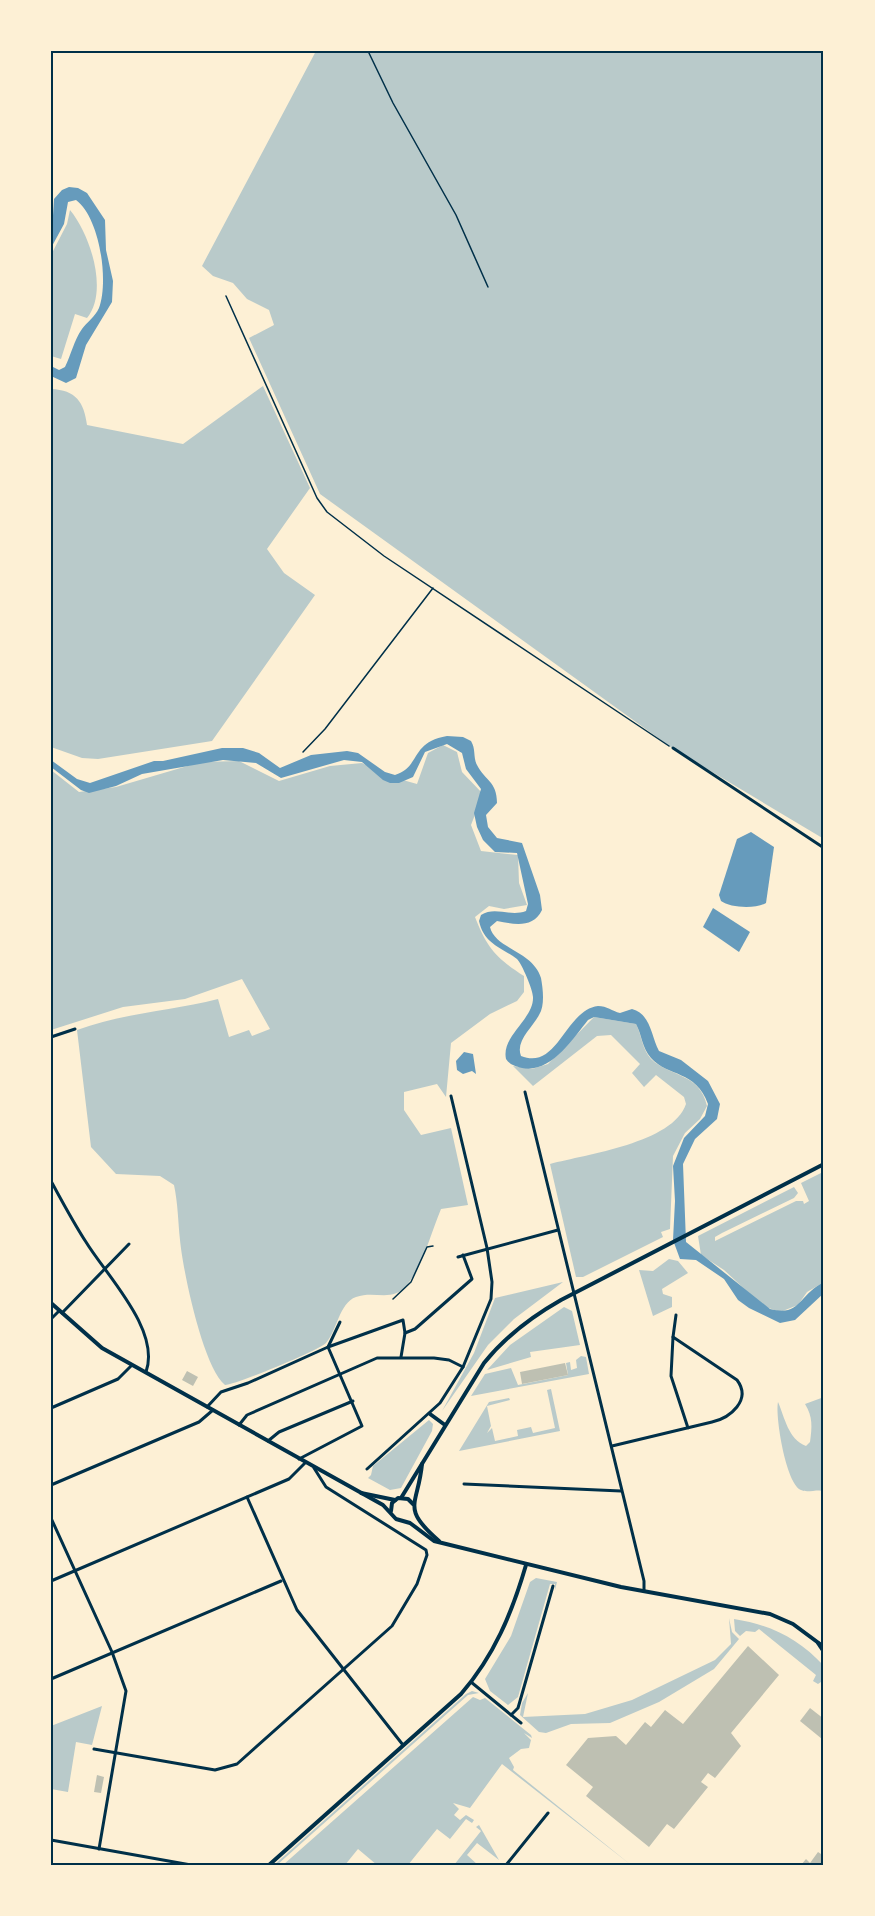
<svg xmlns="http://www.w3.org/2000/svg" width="875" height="1916" viewBox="0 0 875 1916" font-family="Spectral,serif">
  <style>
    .green { fill: #b9caca }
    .water { fill: #669bbc }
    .building { fill: #bec0b2 }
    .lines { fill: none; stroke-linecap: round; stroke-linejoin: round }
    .path { stroke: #003049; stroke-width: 1.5 }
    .minor { stroke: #003049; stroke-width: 3 }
    .tertiary { stroke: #003049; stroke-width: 4 }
    .neatline { fill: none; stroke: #003049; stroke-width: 2 }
  </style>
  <rect width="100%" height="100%" fill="#fdf0d5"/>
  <!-- green -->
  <g class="green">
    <polygon points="316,51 824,51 824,839 672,748 320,494 249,338 274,325 269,310 247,299 233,283 213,276 202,266"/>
    <path d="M70,210c20,24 39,81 17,108l-12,-4 -14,45 -10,-3v-101l16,-31z"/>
    <path d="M263,386l47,102 -43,61 17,24 31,22 -103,146 -114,18 -16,-1 -31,-11v-358c25,1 33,13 36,36l96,19z"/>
    <path d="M443,745l14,7 5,20 21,22 -12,31 10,26 37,4 1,28 8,22 -23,4 -15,-3 -14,11c12,31 21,41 49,59v16l-7,9 -27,13 -39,29 -5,54 -9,-13 -33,8v18l17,25 30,-7 17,77 -27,4c-10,24 -18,56 -34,76 -15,18 -32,5 -51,12 -17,6 -19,34 -30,46 -6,7 -91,42 -101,42 -22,-18 -42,-114 -45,-145 -2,-19 -2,-36 -6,-55l-14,-9 -44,-2 -25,-27 -14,-117c46,-17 94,-19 141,-31l11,38 20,-7 3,6 18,-7 -28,-50 -57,20 -62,8 -72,23v-260l28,22 37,-5 85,-25 38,-1 40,20 51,-15 32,-3 23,12 32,9 11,-31z"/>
    <path d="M594,1017l42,7c6,12 6,25 15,35 19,18 49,14 56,47l-7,13 -15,14 -12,23 -3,73 -9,3 2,5 -80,40h-7l-26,-113c37,-10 123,-21 136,-60l-2,-7 -28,-22 -12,12 -12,-14 8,-9 -29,-29 -14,1 -64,50 -20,-20 19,3 16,-5z"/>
    <polygon points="821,1173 824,1180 824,1282 807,1292 798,1305 780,1312 763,1306 724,1270 701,1255 698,1236 794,1187 798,1193 794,1198 722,1233 715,1237 715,1241 796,1201 803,1201 804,1204 809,1201 801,1183"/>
    <polygon points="669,1259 678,1261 688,1273 662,1289 663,1294 672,1297 672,1307 653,1316 639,1270 653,1271"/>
    <polygon points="563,1282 514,1319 488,1345 442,1411 474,1353 495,1298"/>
    <polygon points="564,1307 572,1311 580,1345 530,1352 531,1357 487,1370 510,1345"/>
    <polygon points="581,1356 586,1357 589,1374 471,1396 485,1374 511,1368 518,1385 568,1375 566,1363 570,1362 571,1370 577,1368 576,1360"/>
    <polygon points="551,1389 560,1431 459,1451 489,1402 509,1398 510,1400 487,1406 491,1426 487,1433 492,1428 495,1441 518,1436 517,1430 531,1427 533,1433 555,1428 547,1390"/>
    <path d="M824,1397v94c-7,-2 -17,2 -23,-1 -15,-6 -26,-74 -23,-88 7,16 10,37 28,44l4,-4c2,-15 3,-25 -5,-38z"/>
    <polygon points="429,1420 433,1424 432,1431 401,1488 390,1490 368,1478 371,1475 373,1466"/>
    <polygon points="536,1578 557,1582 555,1590 555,1584 550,1584 518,1697 508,1705 490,1691 485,1679 511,1636 530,1582"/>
    <polygon points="729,1618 732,1632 739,1639 714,1669 659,1702 610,1723 571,1724 546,1733 539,1732 520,1715 522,1703 528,1693 523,1717 585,1714 632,1700 715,1660 731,1644"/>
    <path d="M734,1619c37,6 64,19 90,47v14l-6,4 -5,-3 3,-6 -57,-46 -4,3 -9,-1 -6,5 -5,-5z"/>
    <polygon points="472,1691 479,1693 468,1695 277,1865 274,1865 466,1694"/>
    <polygon points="473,1697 480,1700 485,1698 531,1735 532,1738 524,1733 531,1740 529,1748 521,1749 509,1758 514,1767 513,1770 631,1865 502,1764 470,1808 453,1803 459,1809 454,1815 460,1820 466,1815 474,1820 472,1823 466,1819 450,1839 437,1829 408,1865 377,1865 358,1849 345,1865 283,1865"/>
    <polygon points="102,1706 92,1745 76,1742 68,1792 51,1789 51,1726"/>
    <polygon points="479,1825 499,1860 477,1843 467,1855 478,1865 454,1865 481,1831 476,1827"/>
  </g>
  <!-- water -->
  <g class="water">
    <path d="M69,187l9,1 9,5 18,27 1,30 7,31 -1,21 -26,43 -10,33 -10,5 -15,-7v-10l8,4 6,-3c6,-12 9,-27 17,-38 5,-7 13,-12 17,-21 10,-27 1,-90 -23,-108l-8,2 -4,22 -13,24 3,-49 8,-9z"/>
    <path d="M447,736l16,1 8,4c5,8 2,17 6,24 8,16 20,16 20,38l-11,12 2,12 9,11 25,5 18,52 2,15c-9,19 -29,14 -45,11l-7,6c5,22 43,24 51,51 2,11 4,28 -2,37 -6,12 -24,26 -18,41 37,15 44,-46 77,-50 9,0 14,5 22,7l12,-4c19,5 19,27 27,42l22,9 27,21 12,23 -3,15 -22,20 -12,25 3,78 84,67c31,8 28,-14 54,-27v11l-29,27 -15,3 -31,-15 -11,-8 -14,-21 -28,-19 -16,-1 -7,-19 2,-39 -2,-35 11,-28 21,-22 3,-12c-12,-34 -40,-27 -57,-46 -9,-10 -9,-23 -15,-34l-42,-7 -6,3c-15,19 -38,54 -66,48 -7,-2 -12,-3 -16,-9 -5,-23 28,-40 27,-62 0,-7 -11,-33 -16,-38 -16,-12 -33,-15 -38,-38l2,-6c14,-9 29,2 45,-4l2,-7 -11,-51 -22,-1 -12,-12 -6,-13 -3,-14 7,-24 -15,-20 -4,-16 -15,-9 -22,8 -12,25 -14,6h-9l-7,-3 -21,-18 -18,-2 -63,18 -25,-15 -33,-3 -81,14 -26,12 -27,7 -8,-3 -30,-23v-7l26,19 13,4 64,-22h9l59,-13h21l16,5 21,15 31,-13 36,-4 11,2 27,19 10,3c26,-8 15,-33 52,-39z"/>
    <path d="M751,832l23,15 -8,56c-10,6 -36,5 -45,-2l-2,-6 18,-56z"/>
    <polygon points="713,908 750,932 739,952 703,927"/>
    <polygon points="464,1052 473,1054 476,1074 472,1071 463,1074 457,1070 456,1061"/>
  </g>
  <!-- building -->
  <g class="building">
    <polygon points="565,1363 568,1375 522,1384 520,1372"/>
    <polygon points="187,1371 198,1377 193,1386 182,1380"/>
    <polygon points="748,1646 779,1675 731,1733 741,1746 715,1778 708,1773 701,1782 708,1787 674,1829 667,1824 649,1847 586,1796 593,1787 566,1765 588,1738 616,1736 626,1745 645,1722 651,1727 665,1710 683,1724"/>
    <polygon points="810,1708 824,1719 822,1739 800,1721"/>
    <polygon points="97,1775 104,1777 101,1793 94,1792"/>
    <polygon points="818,1852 824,1856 824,1865 801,1865 806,1859 810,1863"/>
  </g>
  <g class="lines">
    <!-- path -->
    <g class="path">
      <polyline points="368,51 393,103 456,215 488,287"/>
      <polyline points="226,296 317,498 327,512 384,556 669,746"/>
      <polyline points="303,752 325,729 433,588"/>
      <polyline points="393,1299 411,1282 427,1247 433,1246"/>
    </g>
    <!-- minor -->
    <g class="minor">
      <polyline points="673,748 824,848"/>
      <polyline points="51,1037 75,1029"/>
      <polyline points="525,1092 644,1581 644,1591"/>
      <path d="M51,1181c11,20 22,41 35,61 20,33 75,88 60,130"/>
      <polyline points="458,1257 558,1230"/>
      <polyline points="62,1313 129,1244"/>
      <polyline points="51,1319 59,1311"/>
      <polyline points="673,1337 676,1315"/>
      <polyline points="401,1357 405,1333 415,1329 472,1279 463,1255"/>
      <polyline points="207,1407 221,1392 248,1383 328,1347 403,1320 405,1333"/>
      <polyline points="51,1408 118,1379 132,1365"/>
      <polyline points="239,1425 247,1415 377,1358 434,1358 449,1360 463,1367"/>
      <polyline points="268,1441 279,1432 353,1401"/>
      <path d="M612,1446l100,-24c18,-4 40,-22 25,-42l-64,-43 -2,39 17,52"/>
      <polyline points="299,1459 362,1426 328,1347 340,1322"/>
      <polyline points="367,1469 440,1403 463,1367 491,1299 492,1282 487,1248 451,1096"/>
      <polyline points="464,1484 621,1491"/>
      <polyline points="51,1485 199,1422 213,1410"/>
      <polyline points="247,1497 297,1610 403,1745"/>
      <polyline points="51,1518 112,1652 126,1691 99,1849"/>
      <polyline points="51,1581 289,1479 305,1463"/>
      <polyline points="51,1679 281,1581"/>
      <polyline points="471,1682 521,1723"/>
      <polyline points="511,1715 518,1708 553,1586"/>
      <polyline points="94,1749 215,1770 237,1764 392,1626 417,1584 427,1555 426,1550 326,1487 314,1468"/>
      <polyline points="51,1840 191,1865"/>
      <polyline points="506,1865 548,1813"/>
    </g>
    <!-- tertiary -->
    <g class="tertiary">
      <polyline points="51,1303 102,1348 383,1505 396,1519 410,1523 434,1541 621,1587 770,1614 793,1624 824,1647"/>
      <polyline points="430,1414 445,1425"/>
      <path d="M422,1464c-4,42 -22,43 17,77"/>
      <polyline points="361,1493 395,1500"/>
      <path d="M401,1498l83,-135c21,-26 47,-46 77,-63l263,-136"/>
      <polyline points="391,1511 392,1503 398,1498 408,1499 413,1504"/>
      <polyline points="818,1643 824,1652"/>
      <path d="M269,1865l192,-171c33,-38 51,-81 65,-129"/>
    </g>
  </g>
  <!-- border -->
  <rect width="875" height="1916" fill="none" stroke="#fdf0d5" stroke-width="105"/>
  <rect x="52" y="52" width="770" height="1812" class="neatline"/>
</svg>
